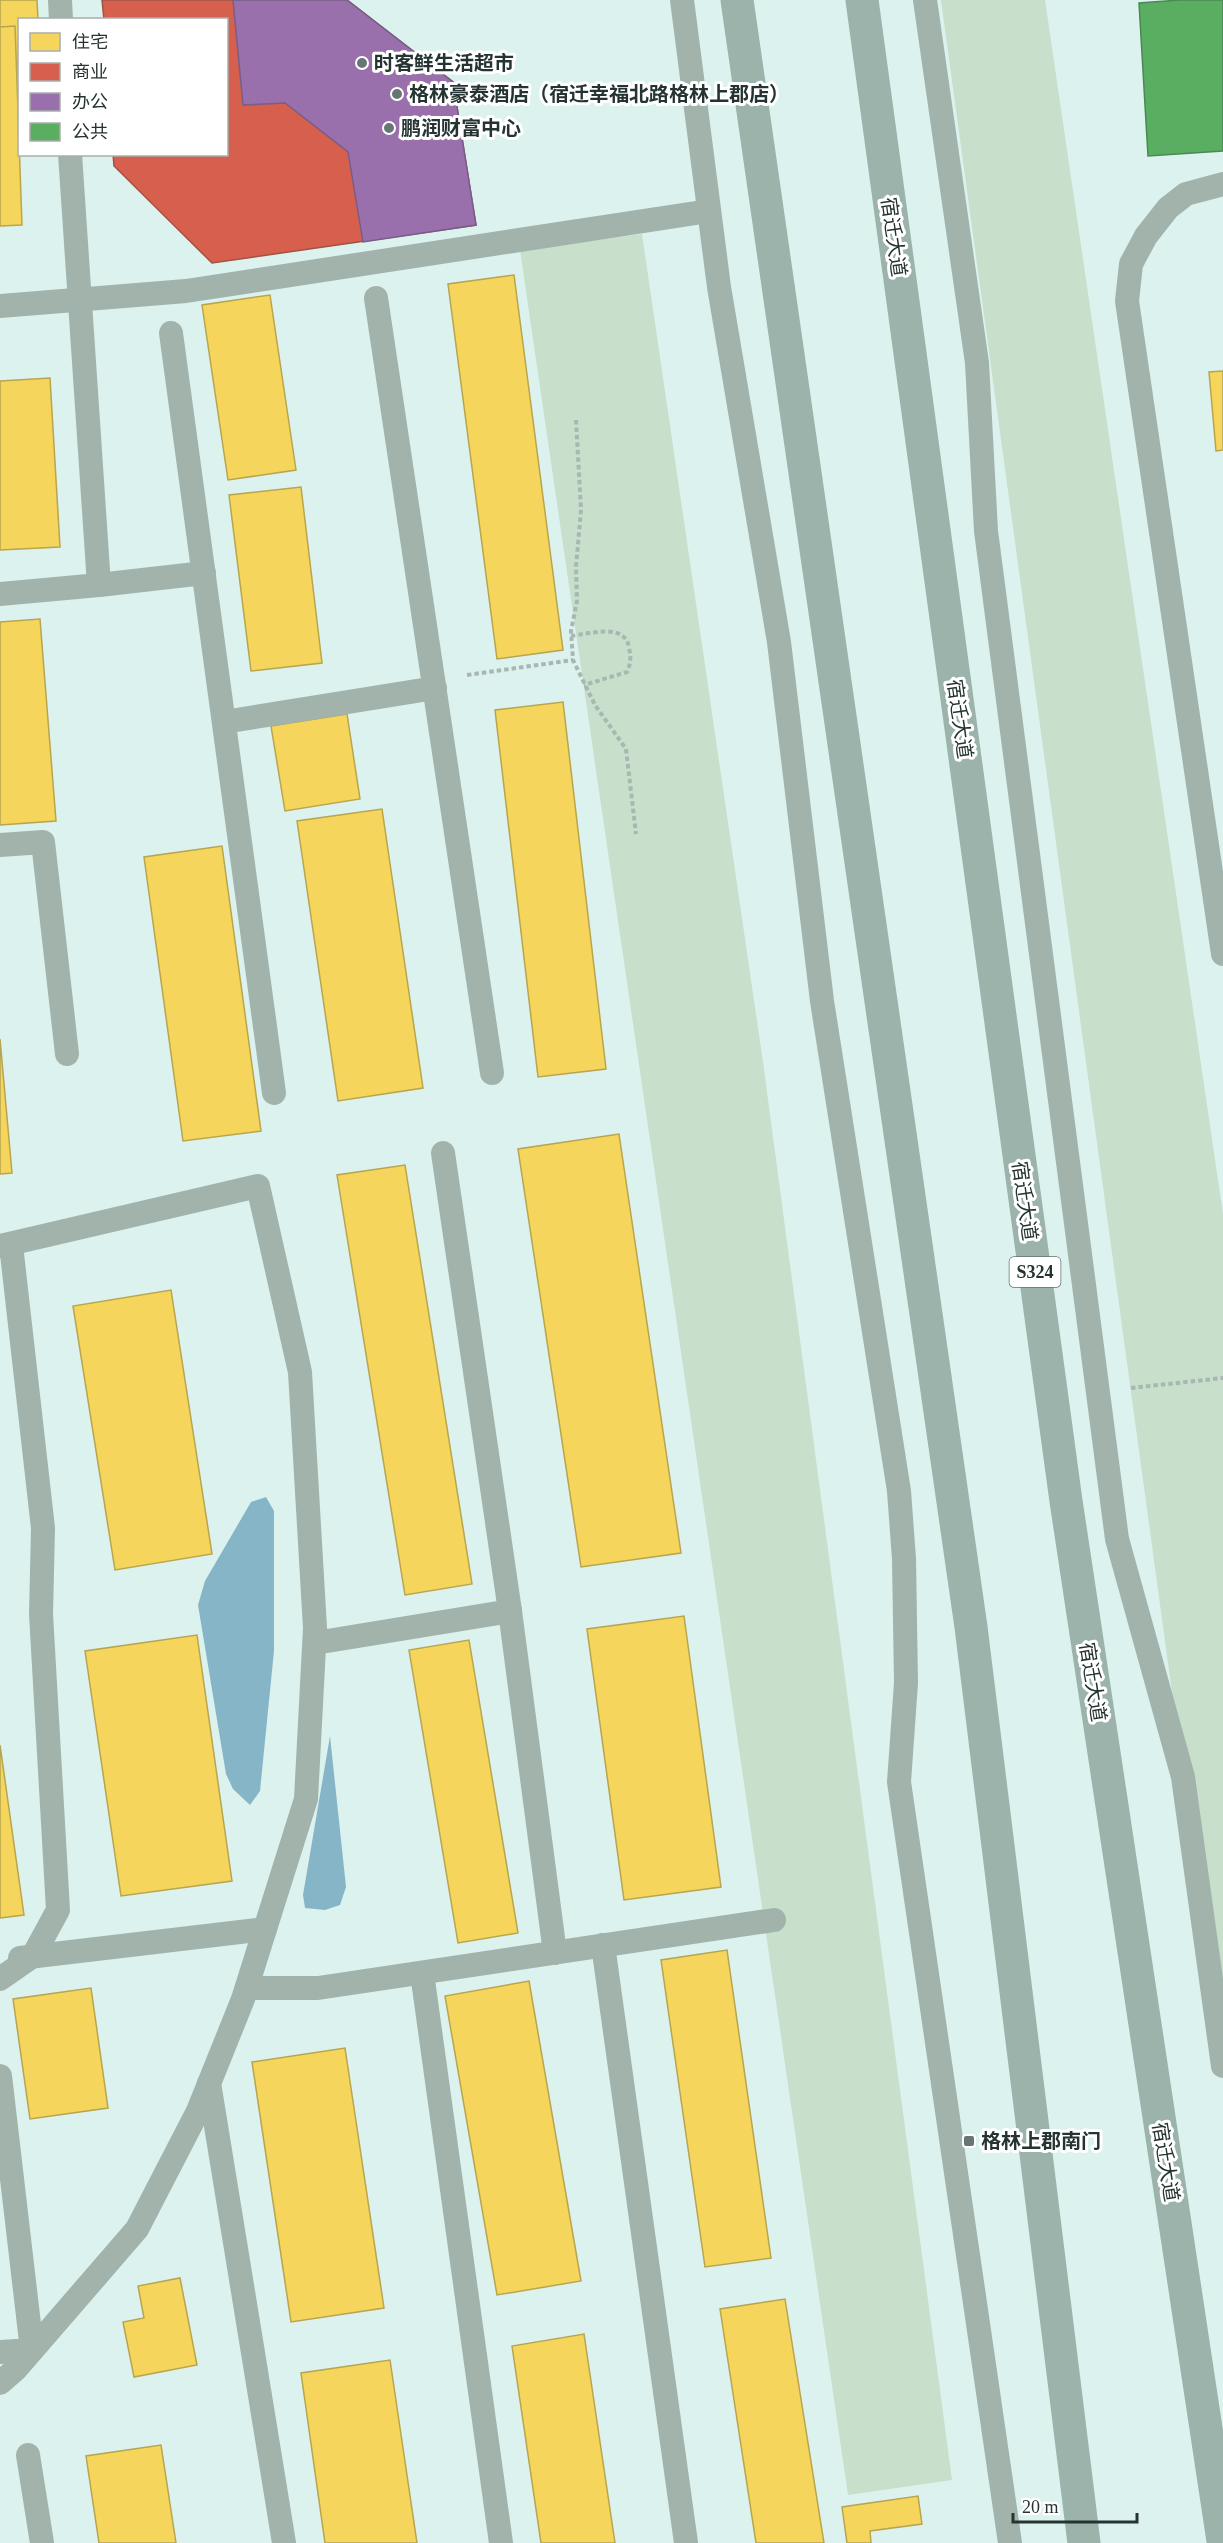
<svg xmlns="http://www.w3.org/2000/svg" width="1223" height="2543" viewBox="0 0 1223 2543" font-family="'Times New Roman','Noto Sans SC',serif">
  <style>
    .green { fill: #c7dfcb }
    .water { fill: #87b5c8 }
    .homes { fill: #f6d55c; stroke: #b7a54f; stroke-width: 1.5 }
    .shops { fill: #d6604d; stroke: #a15345; stroke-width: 1.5 }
    .offices { fill: #9970ab; stroke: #765e87; stroke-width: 1.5 }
    .public { fill: #5aae61; stroke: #4a8953; stroke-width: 1.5 }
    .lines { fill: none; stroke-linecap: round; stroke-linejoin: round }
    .path { stroke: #a8b7b2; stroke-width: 4; stroke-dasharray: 4.5 3; stroke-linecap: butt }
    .lane { stroke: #a2b3ac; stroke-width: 24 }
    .primary { stroke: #9bb3ab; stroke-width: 33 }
    .poi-dot { fill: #657674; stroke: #fff; stroke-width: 2 }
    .labels { text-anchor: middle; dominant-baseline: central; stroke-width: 6; stroke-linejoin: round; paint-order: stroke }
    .shield { fill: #fff; stroke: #667170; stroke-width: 1.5 }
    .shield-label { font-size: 18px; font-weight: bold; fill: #253432 }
    .poi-label { font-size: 20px; font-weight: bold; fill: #253432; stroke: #fff; text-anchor: start }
    .street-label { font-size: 20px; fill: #253432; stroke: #fff }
  </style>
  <rect width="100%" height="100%" fill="#dcf2ee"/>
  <!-- green -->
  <g class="green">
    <polygon points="941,0 1045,0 1223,1214 1223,2066"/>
    <polygon points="642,234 763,1062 952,2480 848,2495 520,250"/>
  </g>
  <!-- water -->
  <g class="water">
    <polygon points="266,1497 274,1511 274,1651 260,1791 250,1805 233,1789 226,1774 198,1605 205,1581 251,1502"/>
    <polygon points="330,1736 346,1887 340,1905 325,1910 305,1908 303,1895"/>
  </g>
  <!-- homes -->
  <g class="homes">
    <polygon points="0,0 37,0 38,20 20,20 20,72 0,73"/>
    <polygon points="15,26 22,225 0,226 0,27"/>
    <polygon points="514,275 563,650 497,659 448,284"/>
    <polygon points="270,295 296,470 228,480 202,305"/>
    <polygon points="1223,371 1223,450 1216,451 1209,372"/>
    <polygon points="50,378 60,547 0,550 0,381"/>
    <polygon points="301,487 322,663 251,671 229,495"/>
    <polygon points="40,619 56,821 0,825 0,622"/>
    <polygon points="563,702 606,1069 538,1077 495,710"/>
    <polygon points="347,714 360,799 285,811 271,726"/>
    <polygon points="382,809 423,1088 338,1101 297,821"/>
    <polygon points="222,846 261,1131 183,1141 144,857"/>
    <polygon points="0,1039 12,1173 0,1174"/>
    <polygon points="619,1134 681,1553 581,1567 518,1149"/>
    <polygon points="405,1165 472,1584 405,1595 337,1175"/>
    <polygon points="171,1290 212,1554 115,1570 73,1306"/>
    <polygon points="684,1616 721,1887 624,1900 587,1629"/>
    <polygon points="197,1635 232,1881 121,1896 85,1651"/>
    <polygon points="469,1640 518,1933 458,1943 409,1650"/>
    <polygon points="0,1745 24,1915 0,1918"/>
    <polygon points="727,1950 771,2258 705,2267 661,1960"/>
    <polygon points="529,1981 581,2281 497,2295 445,1996"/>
    <polygon points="91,1988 108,2108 30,2119 13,1999"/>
    <polygon points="345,2048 384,2308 291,2322 252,2062"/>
    <polygon points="180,2278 197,2365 134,2377 123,2322 144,2318 138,2286"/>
    <polygon points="785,2299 824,2543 756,2543 720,2309"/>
    <polygon points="584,2334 615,2543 541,2543 512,2346"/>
    <polygon points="390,2360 417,2543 325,2543 301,2373"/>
    <polygon points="161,2445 176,2543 99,2543 86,2456"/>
    <polygon points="918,2496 922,2524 870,2531 871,2543 847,2543 842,2507"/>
  </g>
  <!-- shops -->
  <polygon class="shops" points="102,0 347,0 453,82 476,225 212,263 114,166 113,154 226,154 226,20 104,20"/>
  <!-- offices -->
  <polygon class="offices" points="233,0 347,0 453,82 476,225 363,242 348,152 285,103 243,105"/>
  <!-- public -->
  <polygon class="public" points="1180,0 1223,0 1223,151 1148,156 1139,3"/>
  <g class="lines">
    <!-- path -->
    <g class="path">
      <polyline points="576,420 581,510 576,567 577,601 571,631 573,660 595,705 626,749 636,834"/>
      <path d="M571,636c17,-2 55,-14 58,12 2,9 2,15 -2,24l-43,13"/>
      <polyline points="467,675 573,660"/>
      <polyline points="1131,1388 1223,1378"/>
    </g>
    <!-- lane -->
    <g class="lane">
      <polyline points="60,0 61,20"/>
      <polyline points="682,0 719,287 779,642 822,1001 899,1491 904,1559 906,1683 899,1782 1010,2543"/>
      <polyline points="925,0 977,363 986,531 1117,1539 1183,1777 1223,2066"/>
      <polyline points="70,154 99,585 204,573"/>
      <polyline points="1223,184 1186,194 1168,208 1146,236 1131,264 1127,301 1223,954"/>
      <polyline points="376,298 492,1073"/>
      <polyline points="0,306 186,291 709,211"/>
      <polyline points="171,333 274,1093"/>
      <polyline points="0,594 99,585"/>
      <polyline points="224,722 435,688"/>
      <polyline points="0,845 43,842 67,1054"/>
      <polyline points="443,1153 510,1611 555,1953"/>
      <polyline points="0,1246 258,1186 300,1372 315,1628 306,1799 243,1999 198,2111 137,2229 16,2369 0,2383"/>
      <polyline points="315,1643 510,1611"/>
      <polyline points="603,1945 686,2543"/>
      <polyline points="20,1958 265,1929"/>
      <polyline points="422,1973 501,2543"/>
      <polyline points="0,1979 33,1956 58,1910 41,1614 43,1528 11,1245"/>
      <polyline points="247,1988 318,1988 774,1920"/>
      <polyline points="0,2076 32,2350 0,2352"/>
      <polyline points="209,2083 284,2543"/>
      <polyline points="28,2455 42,2543"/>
    </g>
    <!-- primary -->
    <g class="primary">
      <polyline points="737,0 971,1627 1084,2543"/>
      <polyline points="862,0 1066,1501 1223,2541"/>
    </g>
  </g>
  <!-- markers -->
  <g class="poi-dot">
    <circle cx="362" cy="63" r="6"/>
    <circle cx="397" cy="94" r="6"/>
    <circle cx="389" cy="128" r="6"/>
    <rect x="963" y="2135" width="12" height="12" rx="3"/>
  </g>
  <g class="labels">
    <!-- shield labels -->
    <rect class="shield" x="1009.5" y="1257" width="51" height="30" rx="4.5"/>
    <g class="shield-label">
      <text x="1035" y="1272">S324</text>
    </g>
    <!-- poi labels -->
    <g class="poi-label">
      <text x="374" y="63">时客鲜生活超市</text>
      <text x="409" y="94">格林豪泰酒店（宿迁幸福北路格林上郡店）</text>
      <text x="401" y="128">鹏润财富中心</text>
      <text x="981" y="2141">格林上郡南门</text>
    </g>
    <!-- street labels -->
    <g class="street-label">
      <text transform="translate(894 237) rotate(82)">宿迁大道</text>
      <text transform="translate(960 719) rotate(82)">宿迁大道</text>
      <text transform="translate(1025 1201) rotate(82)">宿迁大道</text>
      <text transform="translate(1093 1682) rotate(81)">宿迁大道</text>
      <text transform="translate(1166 2162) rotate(81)">宿迁大道</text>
    </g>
  </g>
  <!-- legend -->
  <rect x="18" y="18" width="210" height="138" fill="#ffffff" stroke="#a8aead" stroke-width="1.5"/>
  <rect x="30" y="33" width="30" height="18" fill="#f6d55c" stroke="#a8aead" stroke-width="1.5"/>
  <text x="72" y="48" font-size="18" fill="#253432">住宅</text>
  <rect x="30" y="63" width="30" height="18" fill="#d6604d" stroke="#a8aead" stroke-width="1.5"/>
  <text x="72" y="78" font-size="18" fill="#253432">商业</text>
  <rect x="30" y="93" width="30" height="18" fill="#9970ab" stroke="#a8aead" stroke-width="1.5"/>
  <text x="72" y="108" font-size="18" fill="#253432">办公</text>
  <rect x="30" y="123" width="30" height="18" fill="#5aae61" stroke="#a8aead" stroke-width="1.5"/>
  <text x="72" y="138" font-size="18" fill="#253432">公共</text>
  <!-- scale -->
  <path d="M1013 2513v9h124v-9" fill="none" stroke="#253432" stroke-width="3"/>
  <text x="1022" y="2513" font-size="18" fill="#253432" stroke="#ffffff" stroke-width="4.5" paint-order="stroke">20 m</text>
</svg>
